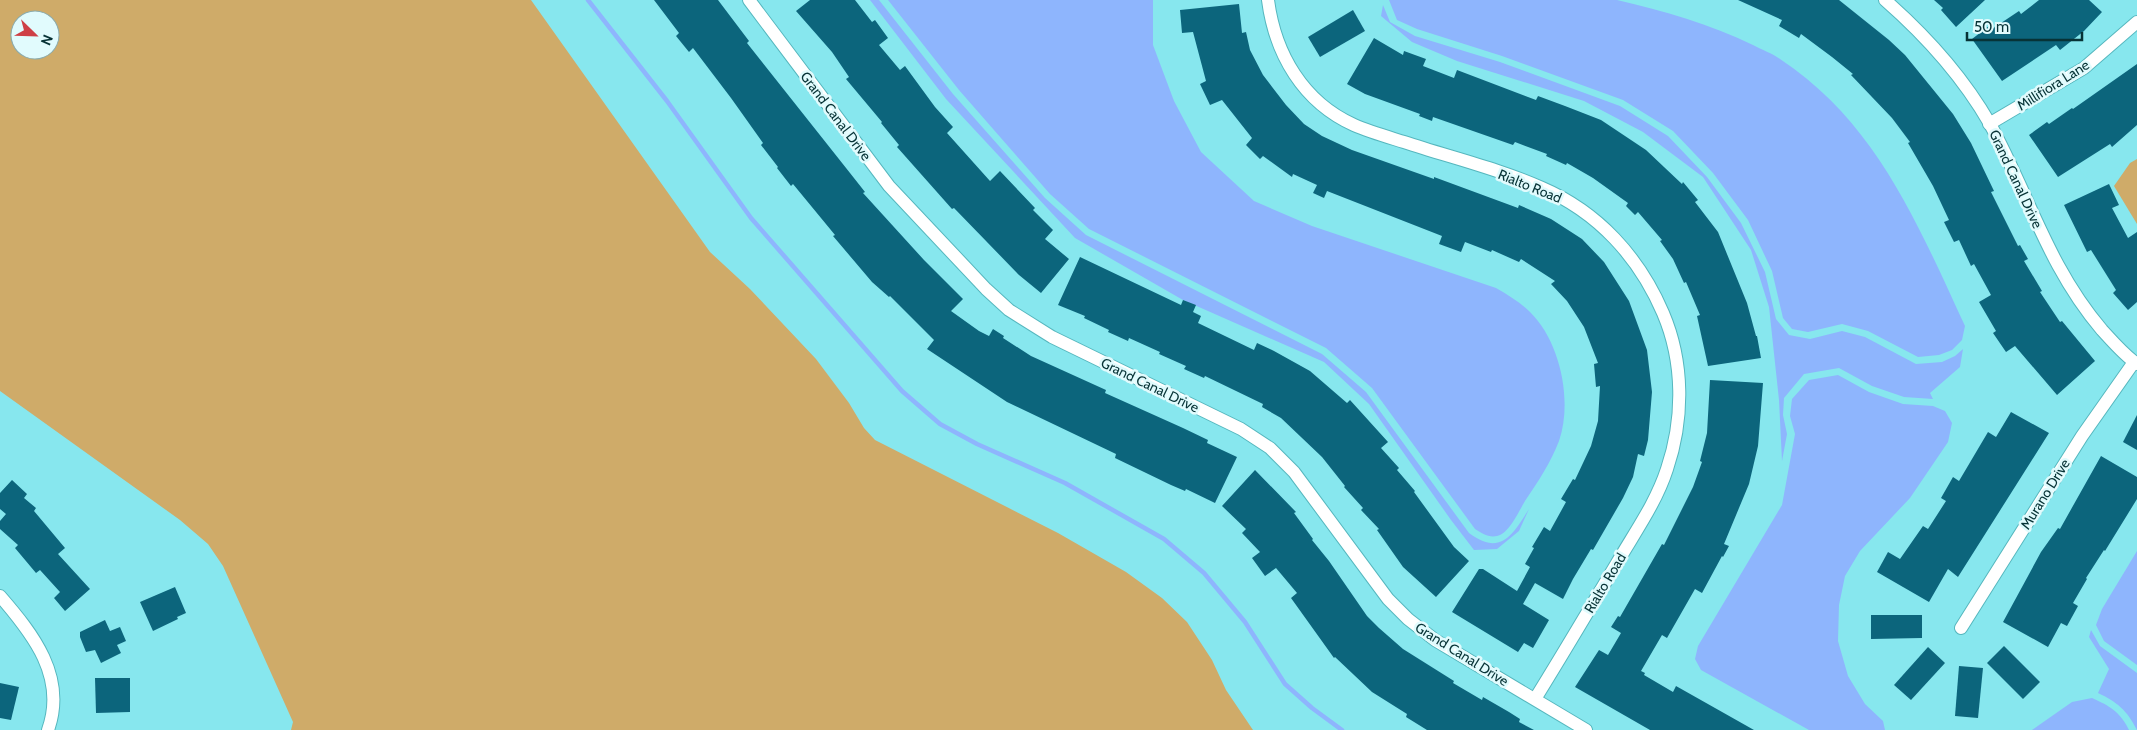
<svg xmlns="http://www.w3.org/2000/svg" width="2137" height="730" viewBox="0 0 2137 730" font-family="Cabin,sans-serif">
  <style>
    .green { fill: #cfab69; fill-rule: evenodd }
    .water { fill: #8eb5fd }
    .lines { fill: none; stroke-linecap: round; stroke-linejoin: round }
    .stream { stroke: #8eb5fd; stroke-width: 4.5 }
    .building { fill: #0c657c }
    .minor-casing { stroke: #56b7be; stroke-width: 14 }
    .minor { stroke: #fff; stroke-width: 12 }
    .labels { text-anchor: middle; dominant-baseline: central; stroke-width: 5; stroke-linejoin: round; paint-order: stroke }
    .street-label { font-size: 14px; fill: #073336; stroke: #e1fbfd }
  </style>
  <rect width="100%" height="100%" fill="#87e7ee"/>
  <!-- green -->
  <g class="green">
    <path d="M0,0h531l179,252 40,37 66,70 33,44 15,25 11,12 183,93 68,39 36,26 25,24 25,38 14,30 27,40h-962l2,-8 -70,-156 -15,-22 -28,-24 -180,-129zM20,20h30v30h-30z"/>
    <polygon points="2137,159 2137,224 2114,186 2130,163"/>
  </g>
  <!-- water -->
  <g class="water">
    <path d="M870,0h9l74,94 92,104 41,37 236,119 44,38 103,141c32,24 44,1 60,-24l-10,22 -22,18 -23,1 -23,-30 -82,-116 -45,-42 -141,-62 -108,-62 -129,-139z"/>
    <path d="M888,0h265v45l21,56 27,51 53,49 58,25 184,62c12,7 24,14 34,24 30,29 43,89 29,129 -8,21 -21,41 -34,60 -6,10 -16,33 -28,35 -8,2 -16,-3 -22,-7l-103,-141 -46,-40 -237,-119 -39,-35 -91,-104z"/>
    <path d="M1389,0h228c47,11 93,24 136,45 9,5 19,8 27,14 97,64 138,166 185,267l-3,14 -10,10 -13,5 -21,2 -50,-26 -26,-7 -34,8 -16,-3 -9,-11 -11,-47 -24,-51 -35,-47 -40,-42 -50,-31 -121,-44 -85,-27 -20,-9z"/>
    <polygon points="1383,5 1390,22 1415,36 1500,62 1620,106 1668,136 1707,177 1741,223 1765,272 1776,319 1789,335 1810,339 1842,331 1865,337 1916,364 1942,362 1955,356 1963,349 1960,367 1930,393 1933,399 1904,397 1872,386 1839,368 1804,374 1784,398 1783,415 1787,434 1782,461 1779,400 1769,307 1751,250 1703,177 1643,132 1584,101 1457,61 1412,42 1381,16"/>
    <polygon points="1838,375 1869,392 1903,404 1933,406 1945,411 1952,423 1948,442 1910,498 1860,551 1845,576 1839,605 1838,641 1848,676 1865,704 1883,721 1885,730 1809,730 1701,670 1695,659 1698,646 1782,505 1795,434 1790,416 1792,399 1809,380"/>
    <polygon points="2137,551 2137,665 2104,641 2096,625 2102,609"/>
    <path d="M2091,630l9,16 37,27v57c-10,-20 -20,-28 -39,-37l11,-24 -20,-32z"/>
    <path d="M2092,698c18,8 28,14 37,32h-97l40,-28z"/>
  </g>
  <g class="lines">
    <!-- stream -->
    <polyline class="stream" points="588,0 667,101 751,218 902,391 940,424 977,444 1065,483 1164,539 1204,573 1245,622 1285,684 1312,708 1342,730"/>
  </g>
  <!-- building -->
  <g class="building">
    <polygon points="654,0 718,0 749,41 747,43 850,173 865,192 863,193 924,260 963,299 951,311 979,331 989,336 993,329 1004,336 1003,338 1031,356 1106,390 1105,393 1183,428 1208,440 1207,443 1237,457 1215,503 1186,489 1185,491 1171,485 1115,458 1116,454 1007,402 927,349 934,340 890,296 889,297 872,282 833,236 835,235 793,184 791,186 777,168 778,167 761,145 763,143 731,98 693,48 689,52 676,36 679,33"/>
    <polygon points="810,0 855,0 872,22 875,20 888,38 879,45 900,70 905,66 935,107 953,127 947,133 990,181 1000,171 1035,208 1033,210 1053,230 1045,239 1069,259 1041,293 1019,275 954,208 952,209 897,147 899,145 881,123 882,122 846,79 849,77 832,52 796,11"/>
    <polygon points="1738,0 1839,0 1889,40 1905,55 1953,114 1971,143 1994,191 1991,192 2018,246 2020,245 2028,259 2024,261 2042,291 2040,292 2060,322 2062,321 2095,361 2057,395 2015,346 2006,352 1993,333 1996,331 1979,302 1991,295 1974,264 1971,266 1959,240 1954,242 1944,222 1949,220 1933,186 1908,143 1910,142 1892,118 1851,75 1853,74 1832,57 1801,34 1799,38 1779,26 1782,20"/>
    <polygon points="1934,0 1985,0 1956,27 1941,10 1943,8"/>
    <polygon points="2039,0 2089,0 2102,12 2084,31 2060,50 2056,45 2002,81 1972,39 1989,26 1992,29 2019,11 2021,14"/>
    <polygon points="1239,4 1242,33 1246,32 1250,50 1263,75 1286,105 1304,124 1322,136 1352,150 1434,179 1434,177 1518,208 1519,205 1551,219 1582,239 1604,262 1629,301 1647,350 1652,392 1648,440 1644,456 1638,454 1633,477 1623,498 1593,550 1591,549 1573,579 1563,599 1535,583 1523,604 1549,620 1533,648 1524,643 1518,652 1452,612 1479,569 1483,569 1517,591 1530,567 1525,564 1534,548 1532,547 1544,527 1550,531 1566,502 1561,499 1573,479 1575,480 1591,446 1598,421 1600,386 1596,387 1594,364 1598,363 1584,327 1567,301 1551,284 1555,281 1521,259 1519,262 1492,250 1491,252 1465,242 1461,252 1439,244 1442,236 1327,191 1324,198 1313,193 1317,185 1293,174 1292,177 1263,156 1260,159 1246,145 1252,138 1222,100 1210,105 1200,84 1206,81 1193,32 1182,33 1180,10"/>
    <polygon points="1353,10 1365,31 1320,57 1308,37"/>
    <polygon points="1374,38 1403,55 1404,51 1426,59 1423,66 1454,78 1457,70 1536,100 1538,96 1565,106 1601,120 1646,150 1682,184 1683,182 1698,200 1695,202 1718,232 1747,303 1756,336 1757,336 1761,358 1708,366 1697,316 1700,315 1686,282 1684,283 1673,259 1660,241 1662,240 1638,212 1635,215 1626,206 1628,203 1593,178 1567,163 1566,165 1546,156 1547,154 1515,142 1513,145 1433,117 1432,121 1419,116 1420,114 1365,94 1347,84"/>
    <polygon points="2137,64 2137,125 2112,147 2110,144 2058,177 2029,135 2047,122 2049,124 2072,108 2073,109"/>
    <polygon points="2109,184 2119,205 2112,208 2128,238 2137,232 2137,302 2128,310 2113,293 2116,290 2091,250 2087,252 2064,205"/>
    <polygon points="1080,257 1181,305 1183,300 1196,305 1193,312 1201,316 1198,323 1254,350 1257,343 1274,351 1310,371 1347,403 1350,400 1388,442 1381,448 1399,468 1397,470 1415,491 1414,492 1454,547 1469,561 1436,597 1403,567 1377,530 1379,529 1361,510 1363,508 1344,487 1345,486 1322,457 1281,418 1262,407 1263,404 1205,376 1204,378 1184,369 1186,366 1159,354 1160,352 1129,338 1128,341 1108,332 1109,330 1084,318 1085,316 1058,305"/>
    <polygon points="1710,380 1763,383 1758,446 1749,484 1724,544 1729,546 1723,557 1722,556 1702,593 1695,589 1667,638 1662,635 1641,671 1645,673 1644,675 1673,692 1676,686 1754,730 1650,730 1575,687 1599,650 1608,655 1621,633 1611,627 1618,616 1620,617 1662,544 1664,545 1693,487 1702,462 1700,461 1707,433"/>
    <polygon points="2011,412 2049,433 1958,577 1948,569 1929,602 1877,572 1888,552 1900,559 1923,526 1928,529 1946,501 1941,498 1953,477 1959,481 1988,432 1996,437"/>
    <polygon points="2137,415 2137,450 2123,442"/>
    <polygon points="2101,456 2137,477 2137,499 2105,551 2104,550 2086,578 2087,579 2073,603 2078,606 2067,626 2061,623 2048,647 2003,622 2041,552 2058,528 2060,529"/>
    <polygon points="1255,470 1296,512 1294,513 1313,539 1312,540 1329,561 1367,616 1379,628 1403,649 1454,681 1453,683 1482,700 1483,697 1509,712 1520,719 1519,722 1534,730 1427,730 1406,717 1407,714 1372,692 1335,657 1334,658 1291,598 1297,593 1276,568 1265,576 1252,558 1260,552 1242,533 1246,529 1222,506"/>
    <polygon points="12,480 27,494 24,498 36,508 34,511 65,548 58,554 90,589 65,611 54,598 60,592 40,570 36,573 15,548 18,545 0,529 0,521 6,514 0,509 0,493"/>
    <polygon points="175,587 186,613 177,617 178,619 153,631 140,602"/>
    <polygon points="1871,615 1922,615 1922,638 1871,639"/>
    <polygon points="105,620 110,631 120,627 126,641 117,645 121,653 101,663 95,650 86,652 80,637 80,632"/>
    <polygon points="2004,646 2040,682 2023,699 1987,663"/>
    <polygon points="1928,647 1945,663 1911,700 1894,685"/>
    <polygon points="1959,666 1983,668 1978,718 1955,716"/>
    <polygon points="95,678 130,678 130,712 96,713"/>
    <polygon points="0,683 19,687 11,720 0,718"/>
  </g>
  <g class="lines">
    <!-- minor casing -->
    <g class="minor-casing">
      <g id="minor">
        <polyline points="749,0 889,186 986,289 1009,310 1052,337 1241,429 1270,448 1294,472 1388,599 1408,619 1435,640 1586,730"/>
        <path d="M1268,0c7,54 35,102 86,125 16,7 34,12 50,17 45,15 96,27 138,46 56,24 97,69 121,125 21,49 21,106 4,156 -11,34 -32,63 -50,94 -27,45 -54,91 -82,136"/>
        <path d="M1885,0c40,35 78,77 105,124 39,71 58,143 112,206 11,12 22,25 35,34"/>
        <polyline points="1989,124 2084,68 2137,22"/>
        <path d="M0,596c33,38 67,81 48,134"/>
        <polyline points="1961,628 2082,436 2134,362"/>
      </g>
    </g>
    <!-- minor -->
    <use href="#minor" class="minor"/>
  </g>
  <g class="labels">
    <!-- street labels -->
    <g class="street-label">
      <text transform="translate(2053 85) rotate(-32)">Millifiora Lane</text>
      <text transform="translate(836 116) rotate(53)">Grand Canal Drive</text>
      <text transform="translate(2016 179) rotate(65)">Grand Canal Drive</text>
      <text transform="translate(1530 186) rotate(22)">Rialto Road</text>
      <text transform="translate(1150 385) rotate(26)">Grand Canal Drive</text>
      <text transform="translate(2045 494) rotate(-58)">Murano Drive</text>
      <text transform="translate(1605 583) rotate(-59)">Rialto Road</text>
      <text transform="translate(1462 654) rotate(32)">Grand Canal Drive</text>
    </g>
  </g>
  <!-- north arrow -->
  <g transform="translate(35 35) rotate(113)"><circle r="24" fill="#e1fbfd" stroke="#8aabad"/>
  <path d="M0-4L9 19L0 12L-9 19Z" fill="#ce3f46"/>
  <text y="-8" font-size="14" font-weight="bold" text-anchor="middle" fill="#073336">N</text>
  </g>
  <!-- scale -->
  <path d="M1967 32v8h115v-8" fill="none" stroke="#073336" stroke-width="2.5"/>
  <text x="1974" y="32" font-size="15" fill="#073336" stroke="#e1fbfd" stroke-width="4" paint-order="stroke">50 m</text>
</svg>
